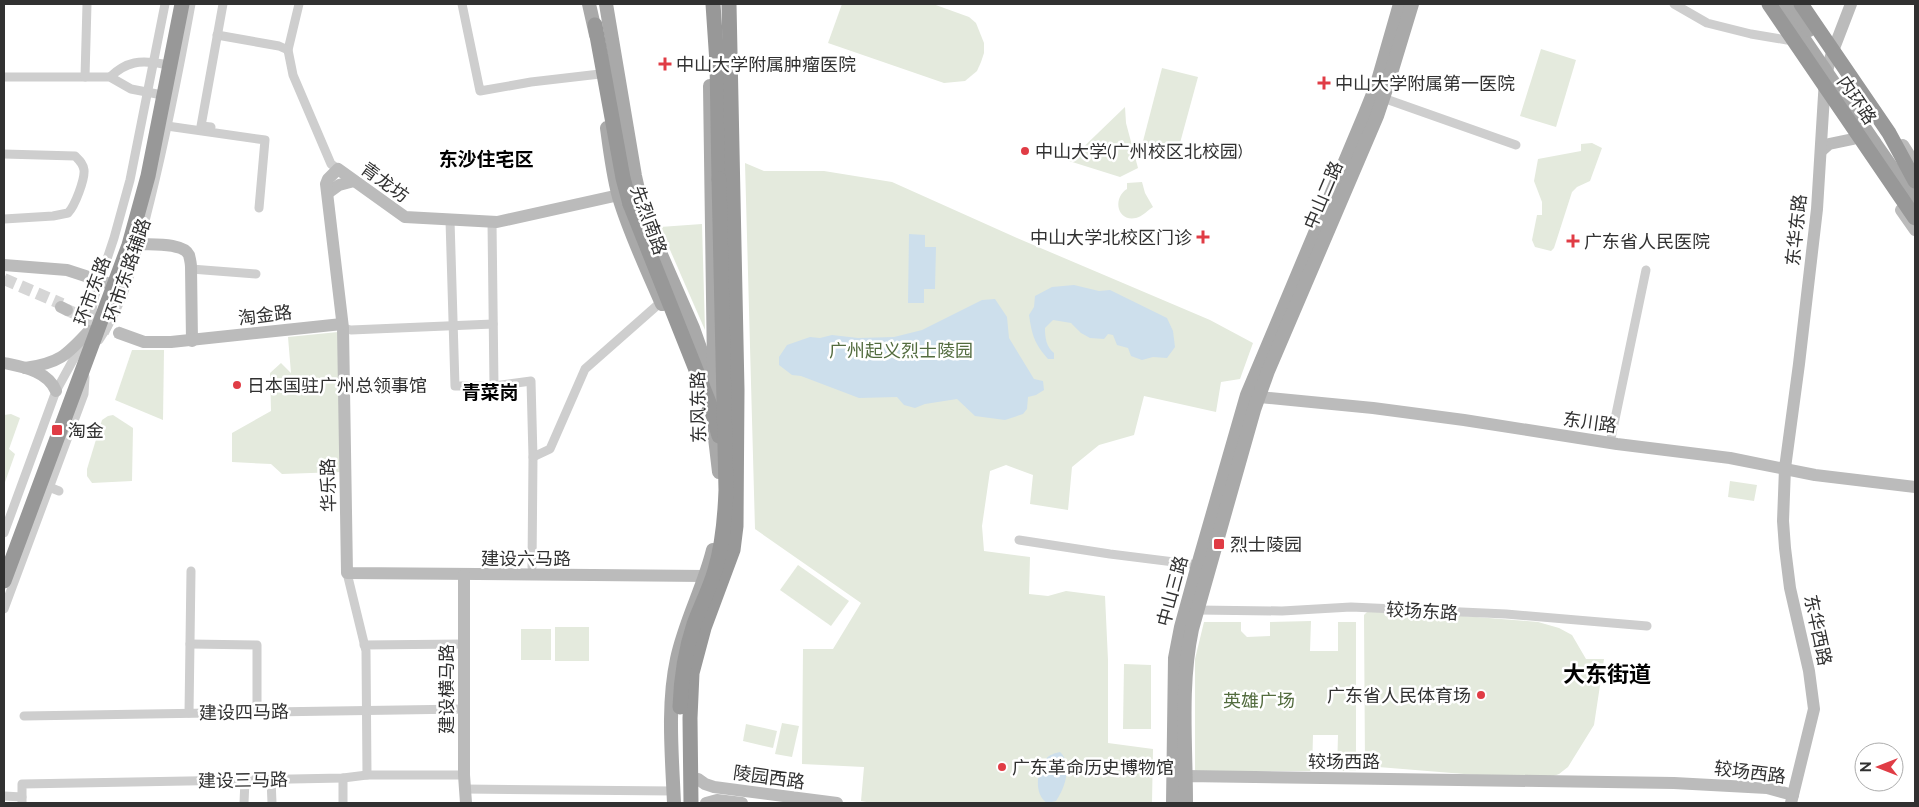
<svg xmlns="http://www.w3.org/2000/svg" width="1919" height="807" viewBox="0 0 1919 807" font-family="Raleway,'Noto Sans SC',sans-serif">
  <style>
    .green { fill: #e4eadd }
    .water { fill: #cddfec }
    .lines { fill: none; stroke-linecap: round; stroke-linejoin: round }
    .secondary-tunnel { stroke: #d6d6d6; stroke-width: 12; stroke-dasharray: 12 6; stroke-linecap: butt }
    .street { stroke: #cecece; stroke-width: 9 }
    .secondary { stroke: #bbb; stroke-width: 12 }
    .primary { stroke: #a9a9a9; stroke-width: 14 }
    .highway { stroke: #989898; stroke-width: 15 }
    .primary-bridge { stroke: #a9a9a9; stroke-width: 14 }
    .highway-bridge { stroke: #989898; stroke-width: 15 }
    .poi-dot { fill: #e03c45; stroke: #fff; stroke-width: 2 }
    .labels { text-anchor: middle; dominant-baseline: central; stroke-width: 5; stroke-linejoin: round; paint-order: stroke }
    .poi-label { font-size: 18px; fill: #313131; stroke: #fff; text-anchor: start }
    .street-label { font-size: 18px; fill: #313131; stroke: #fff }
    .park-label { font-size: 18px; fill: #536c3f; stroke: #fff }
    .neighbourhood-label { font-size: 19px; font-weight: bold; fill: #000; stroke: #fff }
    .district-label { font-size: 22px; font-weight: bold; fill: #000; stroke: #fff }
  </style>
  <rect width="100%" height="100%" fill="#fff"/>
  <!-- green -->
  <g class="green">
    <polygon points="842,4 933,4 969,17 976,23 984,43 984,53 981,62 977,71 965,81 944,83 828,43"/>
    <polygon points="1541,49 1576,60 1556,127 1520,116"/>
    <polygon points="1162,68 1198,77 1177,154 1142,145"/>
    <polygon points="1125,107 1126,123 1138,168 1120,177 1069,161"/>
    <polygon points="1592,143 1602,148 1590,181 1577,187 1572,192 1554,248 1551,251 1535,247 1532,240 1537,215 1542,215 1542,202 1534,181 1538,159 1581,151 1581,144"/>
    <polygon points="745,163 764,171 824,171 892,182 1017,238 1210,320 1253,343 1240,379 1221,382 1216,412 1144,396 1134,435 1099,445 1072,467 1068,510 1030,504 1033,475 1006,465 990,471 982,526 984,551 1030,557 1029,594 1048,596 1066,591 1105,596 1108,660 1108,743 1153,749 1152,803 872,803 861,801 864,767 802,764 803,649 833,649 861,603 755,529"/>
    <path d="M1142,182l3,11 8,14c-5,3 -11,10 -17,11 -20,4 -23,-21 -9,-29v-6z"/>
    <polygon points="702,224 705,330 660,227"/>
    <polygon points="338,332 340,472 282,474 271,464 232,462 232,433 271,411 270,373 281,363 291,373 288,337"/>
    <polygon points="132,350 164,350 163,420 115,400"/>
    <polygon points="11,414 20,418 9,449 15,454 4,485 4,415"/>
    <polygon points="113,415 133,428 132,481 92,483 87,476 87,469 102,420 108,416"/>
    <polygon points="1730,481 1757,485 1754,501 1728,497"/>
    <polygon points="798,565 849,601 831,626 780,590"/>
    <polygon points="1368,611 1439,614 1538,622 1559,628 1572,635 1586,659 1604,659 1594,725 1568,767 1559,774 1548,778 1501,777 1366,766 1365,765 1364,615"/>
    <polygon points="1311,621 1310,651 1338,651 1338,622 1356,622 1356,771 1337,771 1338,735 1313,735 1312,771 1195,771 1195,659 1204,622 1241,622 1241,631 1247,637 1270,636 1270,622"/>
    <rect x="555" y="627" width="34" height="34"/>
    <rect x="521" y="629" width="30" height="31"/>
    <polygon points="1124,664 1151,665 1151,729 1123,729"/>
    <polygon points="782,723 799,726 792,757 775,754"/>
    <polygon points="746,724 777,731 773,748 743,741"/>
  </g>
  <!-- water -->
  <g class="water">
    <polygon points="909,234 925,235 925,247 936,247 935,289 924,289 924,303 908,303"/>
    <path d="M1074,285l25,6 11,-1 57,28 6,13 2,16 -8,11 -14,-1 -11,3 -11,-4 -3,-8 -11,-3 -4,-10 -5,-1 -4,5 -14,-1 -9,-5 -10,-10 -18,-3 -8,8c0,9 1,19 9,25v6h-6c-14,-16 -16,-24 -19,-44l5,-8 1,-11 17,-9z"/>
    <polygon points="995,299 1007,317 1009,338 1034,379 1043,381 1044,390 1036,395 1028,397 1027,409 1023,414 1005,420 975,416 957,399 925,404 915,408 904,405 897,397 859,398 801,376 792,375 779,365 779,357 787,345 810,337 820,338 832,335 858,338 894,337 922,330 982,300"/>
    <path d="M1060,752c13,12 5,36 -4,49l-9,2c-13,-8 -11,-32 -1,-44 3,-4 9,-6 14,-7z"/>
  </g>
  <g class="lines">
    <!-- secondary-tunnel -->
    <g class="secondary-tunnel">
      <polyline points="4,279 62,304"/>
      <polyline points="67,310 119,333"/>
    </g>
    <!-- street -->
    <g class="street">
      <polyline points="299,4 288,50 293,75 331,164 338,169"/>
      <polyline points="462,4 480,91 531,82 600,74"/>
      <polyline points="1674,4 1707,23 1751,34 1787,40"/>
      <polyline points="217,35 279,46 288,50"/>
      <polyline points="4,77 110,77 131,89 157,94"/>
      <polyline points="85,77 87,4"/>
      <path d="M110,77c17,-16 30,-17 53,-13"/>
      <polyline points="1383,98 1516,145"/>
      <polyline points="167,126 265,140 259,208"/>
      <polyline points="211,127 201,126 223,4"/>
      <path d="M4,154l71,2c4,4 8,7 9,14 1,9 -9,36 -16,43l-15,3 -49,3"/>
      <polyline points="450,220 455,386 494,386 531,381 533,457 532,567"/>
      <polyline points="492,222 494,386"/>
      <polyline points="191,269 256,274"/>
      <polyline points="343,328 351,330 493,324"/>
      <path d="M99,340c28,-40 39,-92 51,-139 16,-65 29,-131 41,-197"/>
      <polyline points="1610,443 1646,270"/>
      <polyline points="533,457 550,449 585,369 661,302"/>
      <polyline points="49,487 59,491"/>
      <polyline points="4,533 56,391 89,331 94,298 114,238 130,180 165,4"/>
      <polyline points="1019,540 1110,554 1198,565"/>
      <polyline points="347,573 366,651 367,775"/>
      <polyline points="4,609 84,394 85,377"/>
      <polyline points="1198,610 1282,611 1351,607 1506,614 1647,626"/>
      <polyline points="190,644 257,645 257,712"/>
      <polyline points="364,645 463,644"/>
      <polyline points="189,713 191,571"/>
      <polyline points="24,716 464,709"/>
      <polyline points="343,778 343,803"/>
      <polyline points="271,779 272,803"/>
      <polyline points="464,789 673,791"/>
      <polyline points="4,796 22,797"/>
      <polyline points="22,803 22,784 343,778 367,775 464,775"/>
      <polyline points="244,803 245,780"/>
    </g>
    <!-- secondary -->
    <g class="secondary">
      <polyline points="1903,145 1915,164"/>
      <polyline points="1821,151 1829,144 1853,139"/>
      <polyline points="328,193 339,185 354,181"/>
      <polyline points="619,195 497,222 405,217 338,169 328,179 326,184 343,328 347,573 705,576 714,573"/>
      <polyline points="1901,210 1915,230"/>
      <path d="M139,244c12,1 44,-2 50,11 1,4 2,8 2,12l1,74"/>
      <polyline points="4,265 67,270 107,283"/>
      <polyline points="61,307 67,310"/>
      <polyline points="119,333 144,342 171,342 342,324"/>
      <path d="M4,363c19,4 44,8 52,28"/>
      <path d="M25,368c34,-5 41,-12 64,-37"/>
      <polyline points="1249,396 1373,408 1464,420 1617,444 1730,458 1815,475 1915,487"/>
      <polyline points="464,575 464,775 466,803"/>
      <polyline points="698,779 705,784 714,787 837,803"/>
      <polyline points="1176,780 1186,776 1674,783 1767,788 1793,795"/>
      <polyline points="706,803 717,800 742,803"/>
      <polyline points="1791,803 1814,709 1809,671 1790,588 1785,548 1783,521 1785,468 1799,364 1817,209 1825,79 1831,56 1851,4"/>
    </g>
    <!-- primary -->
    <g class="primary">
      <polyline points="589,4 596,35"/>
      <polyline points="606,4 635,176 642,207 652,234 693,328 712,382"/>
      <polyline points="710,86 715,438 719,472"/>
      <path d="M607,128c3,23 6,47 12,69 11,37 28,72 43,107"/>
      <polyline points="1874,142 1915,201"/>
      <path d="M674,803c-2,-47 -7,-98 3,-144 8,-38 27,-72 36,-109"/>
      <polyline points="1173,803 1175,658 1181,627 1198,565 1247,395 1365,114 1377,84 1400,4"/>
      <path d="M1186,803c0,-58 -6,-117 6,-174l62,-219 14,-39 109,-255 11,-33 24,-79"/>
    </g>
    <!-- highway -->
    <g class="highway">
      <polyline points="713,4 717,63 719,179"/>
      <polyline points="595,25 623,178 630,204"/>
      <polyline points="4,581 129,245 148,176 182,4"/>
      <polyline points="691,803 690,718 692,673 704,628 733,550 736,526 737,390 729,4"/>
    </g>
    <!-- primary-bridge -->
    <g class="primary-bridge">
      <polyline points="1780,4 1874,142"/>
      <polyline points="1791,4 1809,30"/>
    </g>
    <!-- highway-bridge -->
    <g class="highway-bridge">
      <polyline points="1769,4 1915,218"/>
      <polyline points="1801,4 1889,133 1915,181"/>
      <polyline points="630,204 710,405 719,436"/>
      <path d="M680,707c1,-29 5,-56 14,-83 7,-19 16,-36 21,-54 8,-26 10,-53 11,-80l-7,-311"/>
    </g>
  </g>
  <!-- markers -->
  <g class="poi-dot">
    <path d="M662.5 56.5h5v5h5v5h-5v5h-5v-5h-5v-5h5z"/>
    <path d="M1321.5 75.5h5v5h5v5h-5v5h-5v-5h-5v-5h5z"/>
    <circle cx="1025" cy="151" r="5"/>
    <path d="M1200.5 229.5h5v5h5v5h-5v5h-5v-5h-5v-5h5z"/>
    <path d="M1570.5 233.5h5v5h5v5h-5v5h-5v-5h-5v-5h5z"/>
    <circle cx="237" cy="385" r="5"/>
    <rect x="51" y="424" width="12" height="12" rx="2.5"/>
    <rect x="1213" y="538" width="12" height="12" rx="2.5"/>
    <circle cx="1481" cy="695" r="5"/>
    <circle cx="1002" cy="767" r="5"/>
  </g>
  <g class="labels">
    <!-- poi labels -->
    <g class="poi-label">
      <text x="676" y="64">中山大学附属肿瘤医院</text>
      <text x="1335" y="83">中山大学附属第一医院</text>
      <text x="1035" y="151">中山大学(广州校区北校园)</text>
      <text x="1192" y="237" text-anchor="end">中山大学北校区门诊</text>
      <text x="1584" y="241">广东省人民医院</text>
      <text x="247" y="385">日本国驻广州总领事馆</text>
      <text x="68" y="430">淘金</text>
      <text x="1230" y="544">烈士陵园</text>
      <text x="1471" y="695" text-anchor="end">广东省人民体育场</text>
      <text x="1012" y="767">广东革命历史博物馆</text>
    </g>
    <!-- street labels -->
    <g class="street-label">
      <text transform="translate(1857 100) rotate(56)">内环路</text>
      <text transform="translate(385 182) rotate(36)">青龙坊</text>
      <text transform="translate(1323 195) rotate(-67)">中山二路</text>
      <text transform="translate(649 220) rotate(70)">先烈南路</text>
      <text transform="translate(1796 230) rotate(-84)">东华东路</text>
      <text transform="translate(127 270) rotate(-71)">环市东路辅路</text>
      <text transform="translate(92 291) rotate(-70)">环市东路</text>
      <text transform="translate(265 315) rotate(-7)">淘金路</text>
      <text transform="translate(698 407) rotate(-91)">东风东路</text>
      <text transform="translate(1590 422) rotate(8)">东川路</text>
      <text transform="translate(328 485) rotate(-91)">华乐路</text>
      <text x="526" y="558">建设六马路</text>
      <text transform="translate(1172 591) rotate(-75)">中山三路</text>
      <text transform="translate(1422 611) rotate(3)">较场东路</text>
      <text transform="translate(1818 630) rotate(78)">东华西路</text>
      <text transform="translate(446 689) rotate(-90)">建设横马路</text>
      <text transform="translate(244 712) rotate(-1)">建设四马路</text>
      <text x="1344" y="761">较场西路</text>
      <text transform="translate(1750 772) rotate(7)">较场西路</text>
      <text transform="translate(769 777) rotate(8)">陵园西路</text>
      <text transform="translate(243 780) rotate(-1)">建设三马路</text>
    </g>
    <!-- park labels -->
    <g class="park-label">
      <text x="901" y="350">广州起义烈士陵园</text>
      <text x="1259" y="700">英雄广场</text>
    </g>
    <!-- neighbourhood labels -->
    <g class="neighbourhood-label">
      <text x="486" y="159">东沙住宅区</text>
      <text x="490" y="392">青菜岗</text>
    </g>
    <!-- district labels -->
    <g class="district-label">
      <text x="1607" y="674">大东街道</text>
    </g>
  </g>
  <!-- border -->
  <rect width="1919" height="807" fill="none" stroke="#313131" stroke-width="10"/>
  <!-- north arrow -->
  <g transform="translate(1879 767) rotate(270)"><circle r="24" fill="#ffffff" stroke="#adadad"/>
  <path d="M0-4L9 19L0 12L-9 19Z" fill="#e03c45"/>
  <text y="-8" font-size="14" font-weight="bold" text-anchor="middle" fill="#313131">N</text>
  </g>
</svg>
